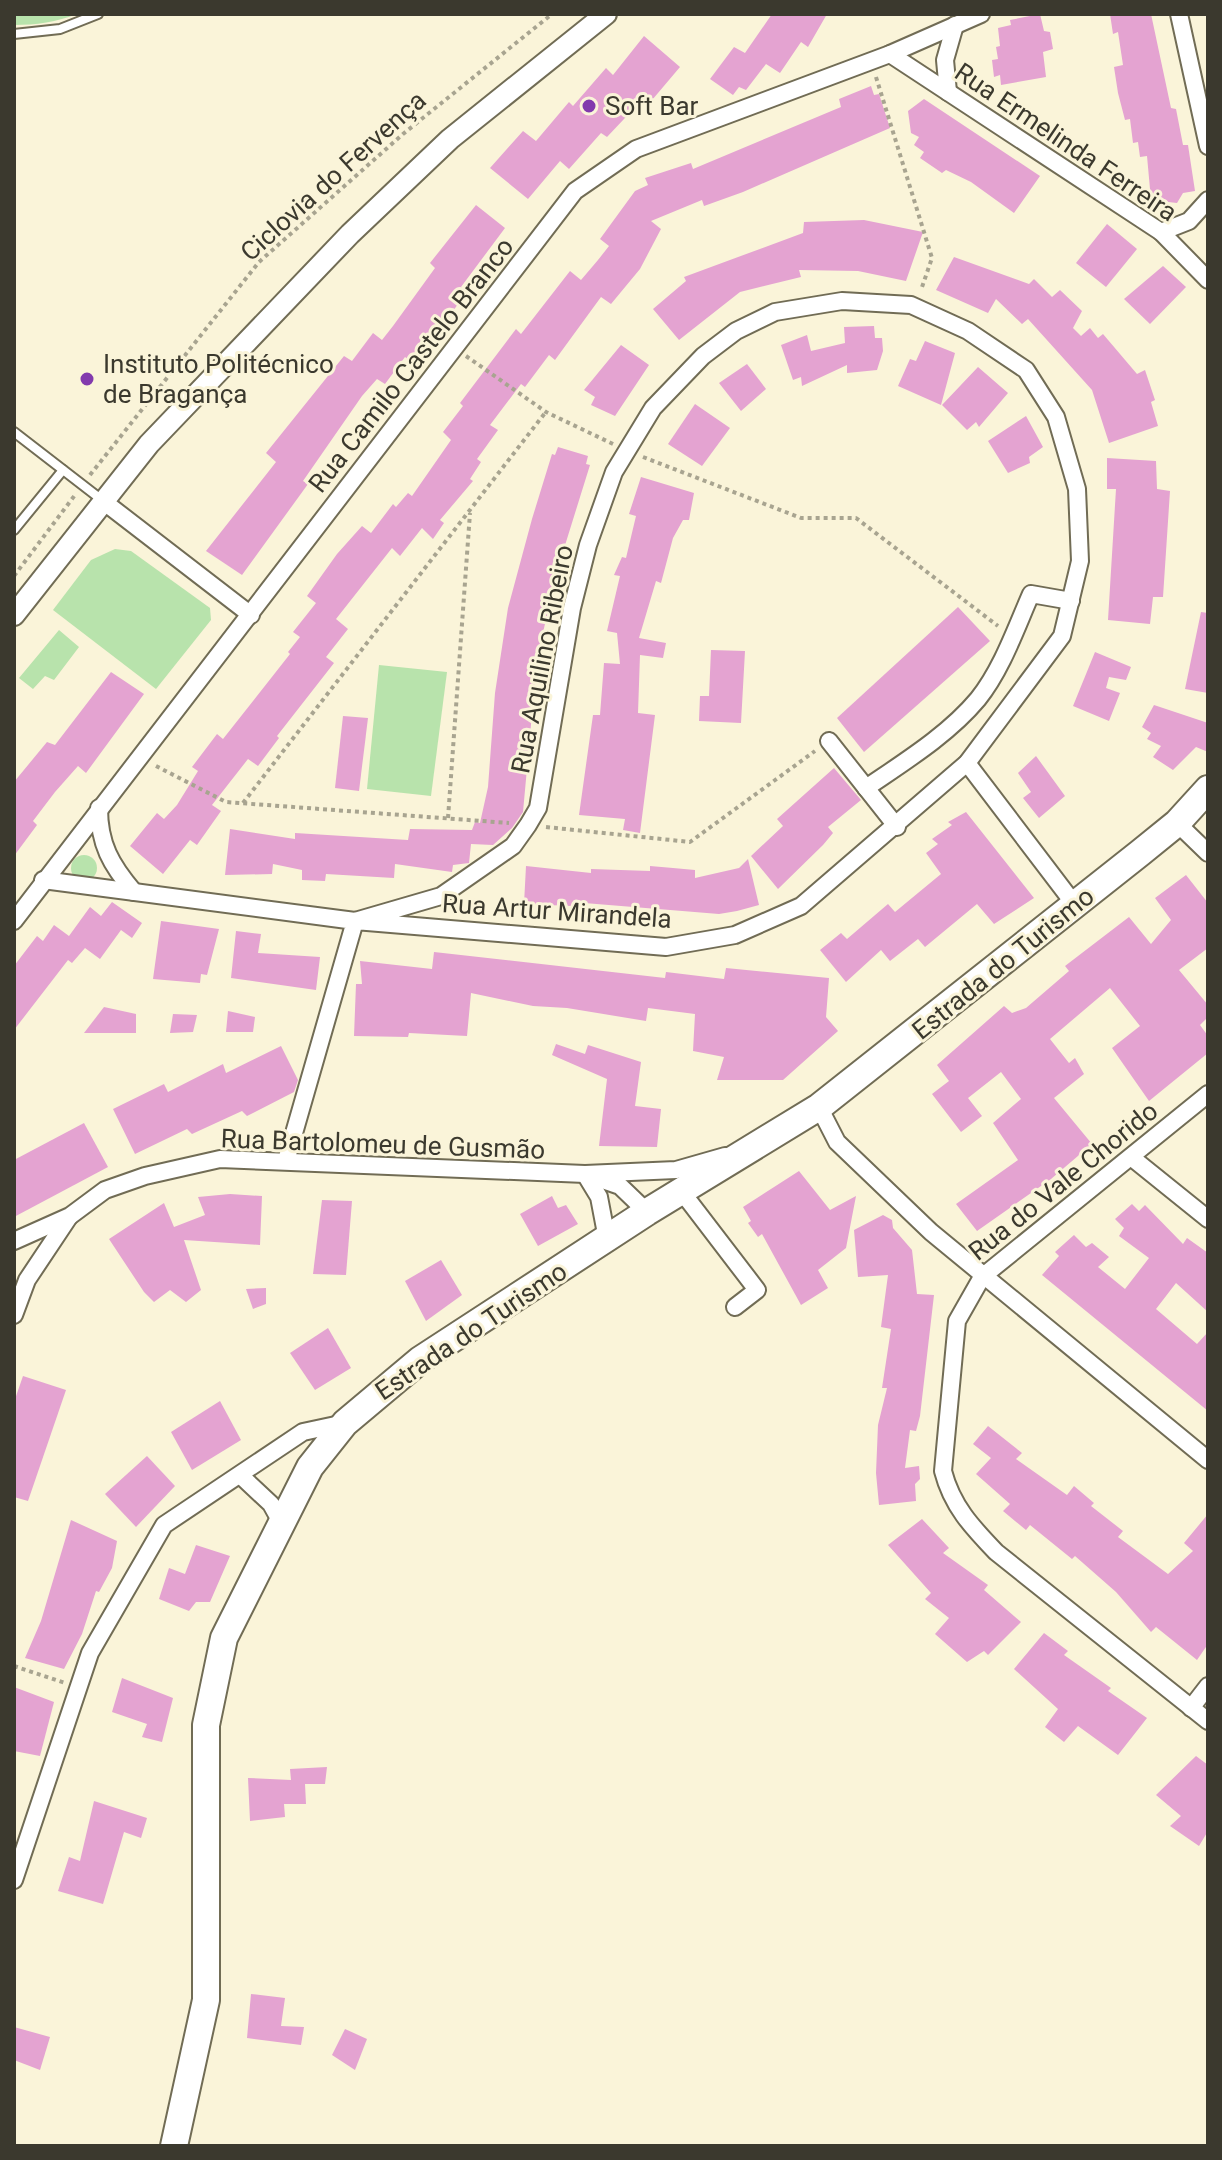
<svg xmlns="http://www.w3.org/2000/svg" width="1222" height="2160" viewBox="0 0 1222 2160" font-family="Roboto,sans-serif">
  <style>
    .green { fill: #b8e3ac }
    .building { fill: #e4a3d1 }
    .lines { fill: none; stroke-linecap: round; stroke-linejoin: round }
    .service-casing { stroke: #716c55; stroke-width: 12 }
    .minor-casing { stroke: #716c55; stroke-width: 20 }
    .tertiary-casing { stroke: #716c55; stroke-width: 24 }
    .primary-casing { stroke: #716c55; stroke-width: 30 }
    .path { stroke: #a8a490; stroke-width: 4; stroke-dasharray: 4 4; stroke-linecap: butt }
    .service { stroke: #fff; stroke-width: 8 }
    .minor { stroke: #fff; stroke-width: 16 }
    .tertiary { stroke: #fff; stroke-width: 20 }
    .primary { stroke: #fff; stroke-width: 26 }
    .poi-dot { fill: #823aad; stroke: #faf4d9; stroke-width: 3 }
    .labels { text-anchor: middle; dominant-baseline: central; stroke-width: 6; stroke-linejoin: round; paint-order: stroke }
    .poi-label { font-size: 26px; fill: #3b392e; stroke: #faf4d9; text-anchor: start }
    .street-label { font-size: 26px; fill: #3b392e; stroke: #faf4d9 }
  </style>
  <rect width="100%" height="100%" fill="#faf4d9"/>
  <!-- green -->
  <g class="green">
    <path d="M14,14h63c-20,8 -41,11 -63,11z"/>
    <polygon points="115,549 131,551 210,608 211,620 156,689 53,610 91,560"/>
    <polygon points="59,630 79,647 54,680 45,676 33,689 19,678"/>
    <polygon points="379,665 447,672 431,796 367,789"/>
    <circle cx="84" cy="868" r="13"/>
  </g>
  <!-- building -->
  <g class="building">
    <polygon points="772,14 827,14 808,47 801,42 780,73 766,64 746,90 739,87 733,95 710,79 734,47 745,53"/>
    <polygon points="1040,14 1044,31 1050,32 1053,49 1043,52 1046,77 1001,85 1000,75 994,77 992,60 998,59 996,47 1000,46 998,28 1011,25 1010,20"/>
    <polygon points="1110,14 1151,14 1171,108 1176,109 1183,145 1188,145 1195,191 1183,193 1177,203 1151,200 1147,156 1140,157 1138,142 1133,143 1130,119 1125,120 1118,93 1114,67 1123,65 1118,32 1113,34"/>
    <polygon points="644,36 680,67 647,106 641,101 607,137 601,133 569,169 560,161 528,199 490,168 523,131 536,141 569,102 573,106 606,68 613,75"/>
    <polygon points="871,86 874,95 879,94 890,128 743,192 704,206 702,200 651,221 661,229 640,269 611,304 601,297 555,360 549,355 525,387 521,384 490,425 498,430 477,459 481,462 470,479 473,481 440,520 444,523 433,539 422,528 400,556 392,548 336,619 348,629 326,657 334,663 277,736 279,738 258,766 248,759 212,805 221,811 197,845 190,840 163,874 130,846 157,813 164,819 177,805 198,771 192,767 217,734 223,739 290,654 288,652 300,637 293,632 316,603 307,596 337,554 362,526 371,533 393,504 396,507 408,493 412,496 451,440 443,432 463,406 460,403 516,329 521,334 570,271 581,280 598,260 609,246 600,239 635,191 648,185 645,178 691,163 693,169 841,107 839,99"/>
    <polygon points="924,99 1040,176 1014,213 971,182 946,170 942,173 920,158 924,152 914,145 919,137 911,133 908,111"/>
    <polygon points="476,205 505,228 461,287 467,291 426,350 414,364 405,357 385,384 377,379 362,396 303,481 308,484 242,575 206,551 276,462 266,453 344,356 352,361 373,333 382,340 393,326 435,268 430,263"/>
    <polygon points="864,220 923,232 906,281 858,271 799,270 801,277 740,292 679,340 653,309 686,281 684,277 803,233 804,222"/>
    <polygon points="1107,224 1137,249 1106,287 1076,263"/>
    <polygon points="954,257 1029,284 1034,279 1052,297 1060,290 1082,311 1073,328 1081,336 1090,328 1098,338 1103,334 1137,374 1145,370 1155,400 1151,402 1158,426 1109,443 1092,390 1028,319 1022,324 996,299 988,313 936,290"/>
    <polygon points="1163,266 1186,287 1150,324 1124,299"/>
    <polygon points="874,326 875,338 882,338 883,351 877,370 847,373 847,365 802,386 801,377 793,380 781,345 807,335 811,351 845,343 844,327"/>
    <polygon points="925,341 955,353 941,405 898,386 910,359 916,361"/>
    <polygon points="621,345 649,365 615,416 591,405 595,397 584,390"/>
    <polygon points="747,364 766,389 741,411 719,383"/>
    <polygon points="978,367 1008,393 979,427 976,422 967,430 942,405"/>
    <polygon points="695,404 730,428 702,466 668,444"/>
    <polygon points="1026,416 1043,447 1029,457 1030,463 1008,473 988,441"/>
    <polygon points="558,447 588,456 586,464 590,465 557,571 537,659 523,812 512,828 493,845 471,844 469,863 453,865 452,872 395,864 394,878 326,874 325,881 302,880 302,870 273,864 272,874 225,875 230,829 295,839 295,833 408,840 410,829 472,830 475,822 480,823 488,787 495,693 508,608 532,519 552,454 555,455"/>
    <polygon points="1107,458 1156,461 1157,489 1170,491 1163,597 1153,597 1150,624 1108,620 1116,489 1107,489"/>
    <polygon points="641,477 694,493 689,520 683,520 673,538 661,583 656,581 639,638 666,643 663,658 640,655 638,713 655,715 640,833 623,830 625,819 579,815 593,715 600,715 604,663 620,664 617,633 607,631 620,576 614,575 622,557 626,558 636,516 629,514"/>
    <polygon points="958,607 990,641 864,752 837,718"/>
    <polygon points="1201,612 1208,613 1208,693 1185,689"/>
    <polygon points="711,650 745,651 741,723 699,721 700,696 709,696"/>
    <polygon points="1095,652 1131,667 1126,680 1109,677 1106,688 1120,693 1109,721 1073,706"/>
    <polygon points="111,672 144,694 86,773 78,766 55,792 33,821 37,825 14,856 14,782 47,742 55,745"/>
    <polygon points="1154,705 1208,723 1208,752 1196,747 1173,770 1153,757 1161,746 1147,739 1151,733 1142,727"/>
    <polygon points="343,716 368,718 359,791 335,788"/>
    <polygon points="1036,756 1065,796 1039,818 1023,798 1031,792 1018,773"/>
    <polygon points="834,768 861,800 828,827 833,833 823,845 778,889 751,856 783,826 777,819"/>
    <polygon points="966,812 1034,898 994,924 977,904 925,947 918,939 890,961 881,950 846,982 820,950 841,933 847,939 888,904 895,912 941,874 926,853 938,844 932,839 952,825 948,822"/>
    <polygon points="748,859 759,905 737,911 719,914 572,902 571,906 524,904 526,866 591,873 591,869 650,871 650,866 673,868 695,870 695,878 739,868"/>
    <polygon points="1186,875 1208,903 1208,948 1179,970 1208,1005 1208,1017 1200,1025 1208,1036 1208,1053 1149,1101 1112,1048 1140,1026 1110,988 1050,1039 1069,1063 1075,1058 1084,1074 1054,1098 1092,1144 1051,1179 977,1231 956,1204 1018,1160 993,1123 1021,1099 1001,1072 968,1098 982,1116 961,1132 932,1094 949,1081 937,1065 1004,1006 1012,1013 1026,1008 1069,971 1065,966 1129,917 1151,944 1171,920 1155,898"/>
    <polygon points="112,902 142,923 132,938 121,930 100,959 85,948 72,963 68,960 14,1030 14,966 27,949 37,936 43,941 54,925 69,936 90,907 101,916"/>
    <polygon points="161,921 219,929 207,975 201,974 200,983 153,979"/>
    <polygon points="236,931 261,934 258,953 320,957 316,990 231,978"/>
    <polygon points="434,952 665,978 666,972 724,979 726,968 829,978 826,1017 838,1031 783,1080 717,1080 724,1057 693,1051 695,1014 648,1008 646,1021 567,1008 533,1006 471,993 467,1036 409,1033 408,1037 354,1036 356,984 362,984 360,961 432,969"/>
    <polygon points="104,1007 136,1014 136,1033 84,1033"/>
    <polygon points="228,1011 255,1017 253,1032 226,1032"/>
    <polygon points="173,1014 197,1015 193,1032 170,1033"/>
    <polygon points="556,1044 585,1054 588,1045 641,1062 635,1106 661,1109 657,1147 599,1146 607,1079 552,1055"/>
    <polygon points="281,1046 298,1080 294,1092 247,1116 242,1111 192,1134 187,1129 135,1154 113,1109 164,1084 168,1092 223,1064 226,1073"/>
    <polygon points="84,1123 108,1167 14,1217 14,1160"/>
    <polygon points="799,1171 830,1210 856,1196 846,1248 818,1270 828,1288 801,1305 762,1234 758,1237 748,1223 751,1221 743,1207"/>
    <polygon points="230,1194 262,1196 260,1245 184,1240 201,1290 186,1302 170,1290 154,1302 144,1292 109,1239 164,1203 174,1227 205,1215 198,1197"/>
    <polygon points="552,1196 558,1208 566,1205 578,1224 538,1246 520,1214"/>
    <polygon points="322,1200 352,1201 346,1275 313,1274"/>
    <polygon points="1132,1204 1139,1211 1145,1205 1183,1244 1187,1238 1208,1253 1208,1312 1176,1283 1156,1309 1197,1344 1208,1332 1208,1411 1042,1275 1059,1256 1055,1252 1074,1235 1086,1247 1092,1243 1109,1257 1098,1267 1125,1289 1149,1258 1119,1236 1124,1228 1115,1219"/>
    <polygon points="883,1215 892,1220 893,1228 912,1250 917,1294 934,1295 920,1416 916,1431 910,1430 905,1468 919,1466 920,1479 915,1484 916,1501 879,1505 876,1473 878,1425 887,1388 882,1388 891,1329 881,1327 888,1275 858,1277 854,1230"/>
    <polygon points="441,1260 462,1295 426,1321 405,1281"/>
    <polygon points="266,1288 266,1304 253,1309 246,1289"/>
    <polygon points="328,1328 351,1368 315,1390 290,1353"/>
    <polygon points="23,1376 66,1390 28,1501 14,1497 14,1402"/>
    <polygon points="220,1401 241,1440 192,1470 171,1432"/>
    <polygon points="988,1426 1022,1453 1016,1459 1067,1495 1074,1486 1094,1503 1091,1506 1123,1531 1118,1537 1168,1574 1193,1551 1184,1543 1208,1514 1208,1644 1197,1660 1156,1627 1151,1632 1116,1592 1075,1556 1072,1559 1030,1525 1026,1530 1003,1511 1010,1504 976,1474 991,1458 973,1444"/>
    <polygon points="147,1456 175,1486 136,1527 105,1494"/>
    <polygon points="922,1519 949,1548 943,1553 988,1585 984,1590 1021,1622 988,1655 984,1651 967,1662 935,1634 949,1618 925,1599 931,1593 888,1545"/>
    <polygon points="71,1520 117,1541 112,1568 99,1592 96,1591 82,1634 64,1669 25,1658 41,1621"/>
    <polygon points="196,1545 230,1556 210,1602 196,1602 189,1611 159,1599 169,1568 185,1574"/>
    <polygon points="1044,1633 1068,1651 1064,1655 1111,1688 1108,1691 1147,1718 1118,1755 1078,1726 1064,1742 1045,1727 1058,1709 1014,1669"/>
    <polygon points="122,1678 173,1698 162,1742 142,1737 147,1724 112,1712"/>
    <polygon points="14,1687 54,1702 40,1756 14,1751"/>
    <polygon points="1196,1756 1208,1765 1208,1831 1199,1846 1170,1826 1181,1816 1156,1795"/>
    <polygon points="327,1767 325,1784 305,1784 306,1804 284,1804 285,1817 250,1821 248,1778 291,1780 290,1769"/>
    <polygon points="94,1801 147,1818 141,1838 124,1832 103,1904 58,1891 69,1857 80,1861"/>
    <polygon points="251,1994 285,1998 281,2026 304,2027 301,2045 247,2038"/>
    <polygon points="14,2027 50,2037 40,2070 14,2060"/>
    <polygon points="345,2029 367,2039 355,2070 332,2055"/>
  </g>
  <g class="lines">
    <!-- service casing -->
    <g class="service-casing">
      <g id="service">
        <polyline points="14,34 60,29 98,14"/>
        <polyline points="14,432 102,500"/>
        <polyline points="14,530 63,470"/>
      </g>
    </g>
    <!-- minor casing -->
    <g class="minor-casing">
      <g id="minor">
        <polyline points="1179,14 1208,146"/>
        <polyline points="890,54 1161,232 1208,280"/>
        <polyline points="948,92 945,60 955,25"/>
        <polyline points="1161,232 1189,221 1208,200"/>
        <polyline points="103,501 251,615"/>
        <polyline points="829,741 897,827"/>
        <polyline points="967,763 1075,905"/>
        <path d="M866,788c38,-26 82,-53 112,-89 24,-30 38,-71 53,-105l40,7"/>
        <path d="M99,808c0,36 12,57 35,84"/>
        <polyline points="1177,823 1208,853"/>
        <polyline points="43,880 355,921 666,947 735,935 801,906 967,763 1062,636 1080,561 1077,489 1056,417 1026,370 968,331 911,305 842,301 775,312 736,331 703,356 653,408 614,472 588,545 572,608 538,808 528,825 513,846 441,896 355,921 286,1161"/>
        <polyline points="14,921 575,191 636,149 890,54 981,14"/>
        <path d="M1208,1094l-226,183 -25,44 -14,150c9,35 29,56 53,81l212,169"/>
        <polyline points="819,1107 837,1142 931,1232 1208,1460"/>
        <polyline points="1131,1157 1208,1219"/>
        <polyline points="682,1192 757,1290 735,1307"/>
        <polyline points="607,1239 599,1197 585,1174 676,1170 725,1156"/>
        <polyline points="14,1241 70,1216 105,1190 145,1176 220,1159 585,1174 620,1186 647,1212"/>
        <polyline points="14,1315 27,1280 69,1217"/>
        <polyline points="240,1475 271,1504 281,1522"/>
        <polyline points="1191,1708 1208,1686"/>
        <polyline points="14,1880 90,1653 164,1525 303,1432 345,1423"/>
      </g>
    </g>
    <!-- tertiary casing -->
    <g class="tertiary-casing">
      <polyline id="tertiary" points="14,615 149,444 350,234 450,139 606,14"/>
    </g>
    <!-- primary casing -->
    <g class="primary-casing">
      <polyline id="primary" points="174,2146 206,2000 206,1725 224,1638 310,1467 345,1423 420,1360 647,1212 819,1107 1140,853 1177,823 1208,789"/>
    </g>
    <!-- path -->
    <g class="path">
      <polyline points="876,77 932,258 921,290"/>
      <polyline points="466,356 546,412 613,444"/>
      <polyline points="643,457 801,518 856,518 998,626"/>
      <polyline points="90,475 259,262 403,134 552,14"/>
      <polyline points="14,576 75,495"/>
      <polyline points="156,766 226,802 509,823"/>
      <polyline points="243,803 545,413"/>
      <polyline points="448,818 470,513"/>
      <polyline points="546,827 690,842 815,751"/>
      <polyline points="14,1666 65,1683"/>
    </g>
    <!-- service -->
    <use href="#service" class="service"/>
    <!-- minor -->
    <use href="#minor" class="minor"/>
    <!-- tertiary -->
    <use href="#tertiary" class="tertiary"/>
    <!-- primary -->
    <use href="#primary" class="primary"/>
  </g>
  <!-- markers -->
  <g class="poi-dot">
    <circle cx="589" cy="106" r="8"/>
    <circle cx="87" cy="379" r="8"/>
  </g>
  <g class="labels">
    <!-- poi labels -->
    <g class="poi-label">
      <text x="605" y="106">Soft Bar</text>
      <text x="103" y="364">Instituto Politécnico<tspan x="103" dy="30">de Bragança</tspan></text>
    </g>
    <!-- street labels -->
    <g class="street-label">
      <text transform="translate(1066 142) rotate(34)">Rua Ermelinda Ferreira</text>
      <text transform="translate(333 176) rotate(-42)">Ciclovia do Fervença</text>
      <text transform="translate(411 365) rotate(-52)">Rua Camilo Castelo Branco</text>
      <text transform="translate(542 659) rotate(-79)">Rua Aquilino Ribeiro</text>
      <text transform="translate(557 911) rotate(4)">Rua Artur Mirandela</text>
      <text transform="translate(1003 963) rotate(-39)">Estrada do Turismo</text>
      <text transform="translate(383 1144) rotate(2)">Rua Bartolomeu de Gusmão</text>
      <text transform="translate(1063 1181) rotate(-39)">Rua do Vale Chorido</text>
      <text transform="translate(471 1331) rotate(-34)">Estrada do Turismo</text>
    </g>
  </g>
  <!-- border -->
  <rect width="1222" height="2160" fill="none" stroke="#3b392e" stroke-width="32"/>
</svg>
